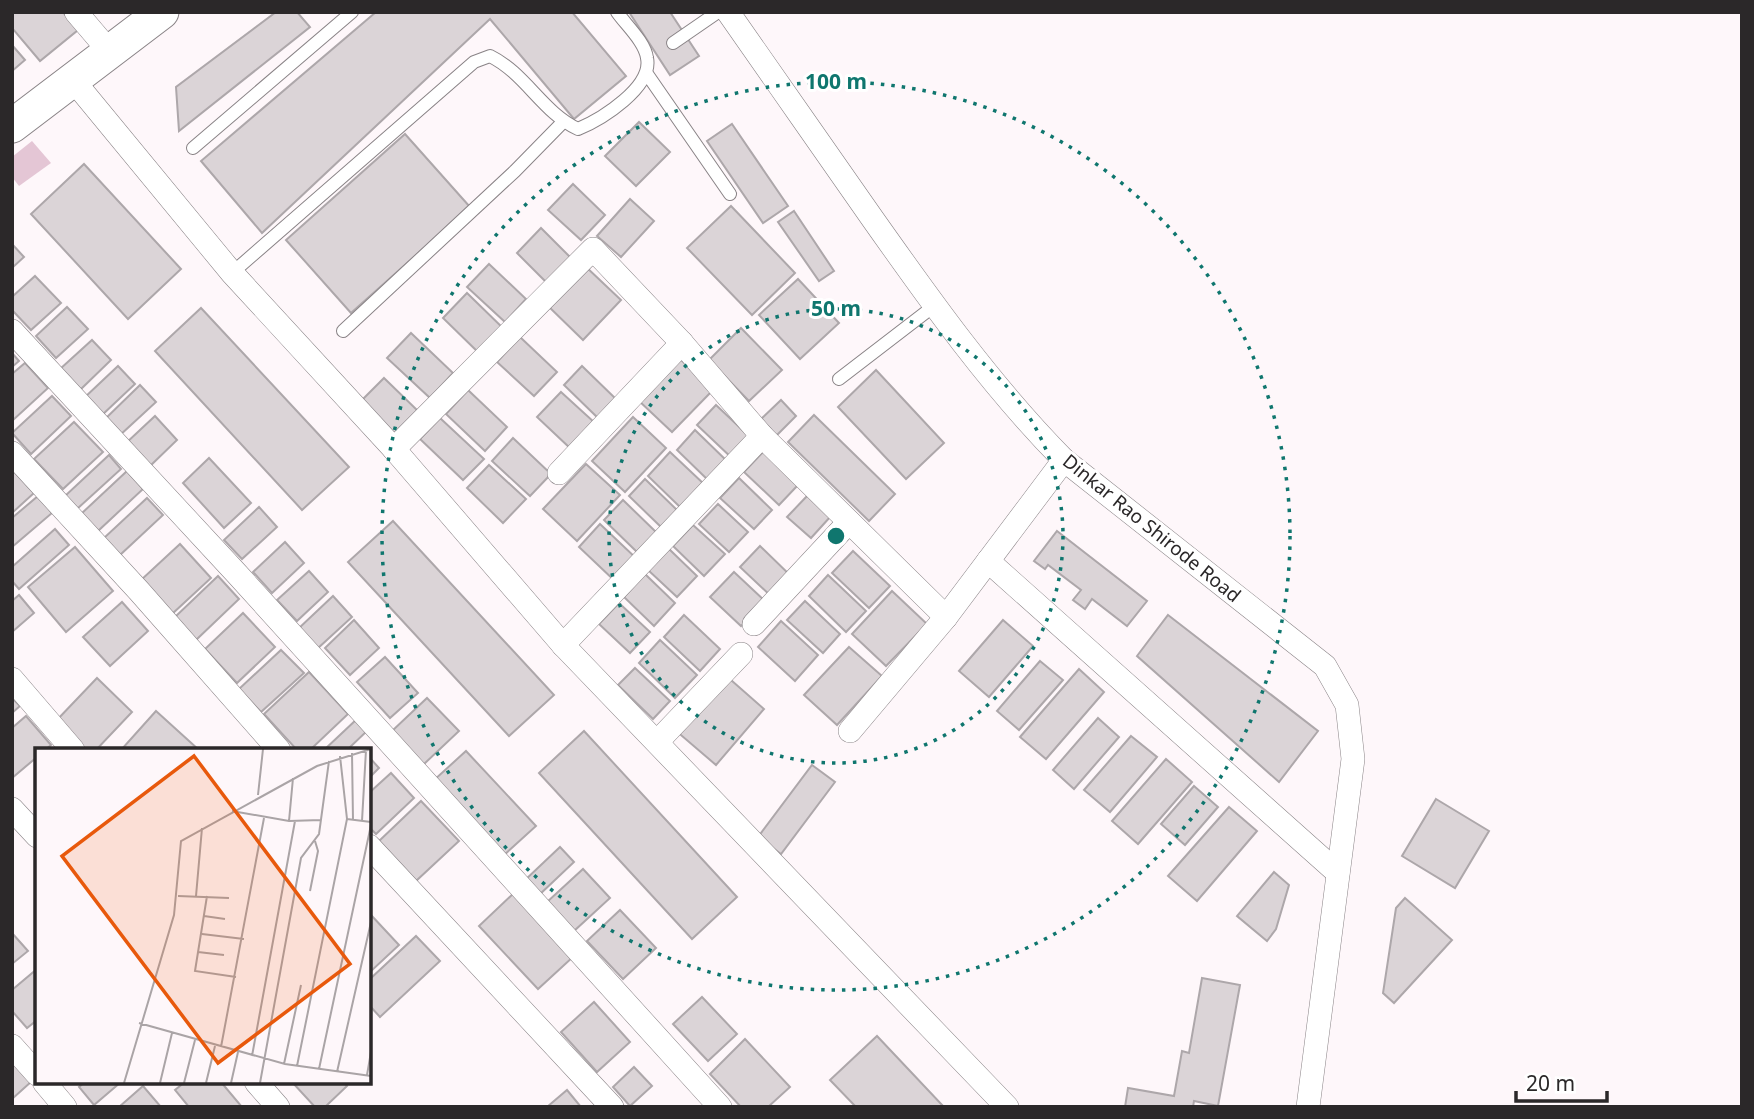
<svg xmlns="http://www.w3.org/2000/svg" width="1754" height="1119" viewBox="0 0 1754 1119" font-family="'Noto Sans',sans-serif">
  <style>
    .green { fill: #e4c6d5 }
    .building { fill: #dbd4d7; stroke: #ada7aa; stroke-width: 2 }
    .lines { fill: none; stroke-linecap: round; stroke-linejoin: round }
    .lane-casing { stroke: #898386; stroke-width: 14 }
    .street-casing { stroke: #898386; stroke-width: 24 }
    .secondary-casing { stroke: #898386; stroke-width: 35 }
    .lane { stroke: #fff; stroke-width: 12 }
    .street { stroke: #fff; stroke-width: 23 }
    .secondary { stroke: #fff; stroke-width: 33 }
    .ring { fill: none; stroke: #0f766e; stroke-width: 3.5; stroke-dasharray: 3.5 7 }
    .labels { text-anchor: middle; dominant-baseline: central; stroke-width: 6; stroke-linejoin: round; paint-order: stroke }
    .street-label { font-size: 19px; fill: #2b2829; stroke: #fff }
    .inset-road { fill: none; stroke: #aaa4a6; stroke-width: 2 }
    .view { fill: #e8590c; fill-opacity: 0.15; stroke: #e8590c; stroke-width: 3.5 }
    .inset-edge { fill: none; stroke: #2b2829; stroke-width: 3.5 }
    .centre { fill: #0f766e; stroke: #fff; stroke-width: 3.5 }
    .ring-label { font-size: 21px; text-anchor: middle; font-weight: bold; fill: #0f766e; stroke: #fff; stroke-width: 6; stroke-linejoin: round; paint-order: stroke }
  </style>
  <rect width="100%" height="100%" fill="#fef7fa"/>
  <!-- green -->
  <polygon class="green" points="32,141 51,163 19,186 12,177 12,157"/>
  <!-- building -->
  <g class="building">
    <polygon points="12,12 63,12 78,30 40,61 12,28"/>
    <polygon points="276,12 297,12 310,27 179,131 176,87"/>
    <polygon points="376,12 572,12 626,76 574,119 490,19 262,233 201,161"/>
    <polygon points="629,12 670,12 699,56 670,75"/>
    <polygon points="12,45 25,60 12,71"/>
    <polygon points="639,122 670,152 636,186 605,156"/>
    <polygon points="732,124 788,206 763,223 707,141"/>
    <polygon points="405,134 470,207 351,313 286,240"/>
    <polygon points="84,164 181,269 128,319 31,214"/>
    <polygon points="573,184 605,215 581,240 548,210"/>
    <polygon points="630,199 654,221 621,257 597,236"/>
    <polygon points="731,206 795,273 752,315 687,248"/>
    <polygon points="794,211 834,271 819,281 778,222"/>
    <polygon points="541,228 572,259 548,284 517,253"/>
    <polygon points="12,244 24,257 12,268"/>
    <polygon points="489,264 526,299 505,322 467,287"/>
    <polygon points="584,265 621,300 583,340 547,305"/>
    <polygon points="35,276 61,303 31,330 12,310 12,297"/>
    <polygon points="798,279 839,323 800,359 759,315"/>
    <polygon points="467,293 506,331 482,356 443,318"/>
    <polygon points="67,307 88,329 56,358 36,336"/>
    <polygon points="201,308 349,467 302,510 155,351"/>
    <polygon points="741,328 782,370 749,401 709,360"/>
    <polygon points="411,333 453,373 430,398 387,358"/>
    <polygon points="520,337 557,372 534,396 497,362"/>
    <polygon points="92,340 111,360 80,390 60,369"/>
    <polygon points="12,353 19,361 12,367"/>
    <polygon points="678,357 713,390 672,432 638,400"/>
    <polygon points="25,363 48,388 12,421 12,374"/>
    <polygon points="118,366 135,384 101,416 84,398"/>
    <polygon points="582,366 617,400 599,419 564,385"/>
    <polygon points="876,370 944,443 906,479 838,407"/>
    <polygon points="384,378 418,411 395,435 360,402"/>
    <polygon points="140,385 156,402 119,436 104,420"/>
    <polygon points="468,390 507,427 485,451 446,414"/>
    <polygon points="561,392 595,423 571,449 537,417"/>
    <polygon points="52,396 71,416 31,454 12,433"/>
    <polygon points="781,400 796,416 776,436 760,420"/>
    <polygon points="716,405 753,440 734,460 697,425"/>
    <polygon points="814,415 895,494 869,521 788,442"/>
    <polygon points="155,416 177,440 148,468 125,444"/>
    <polygon points="633,417 666,448 625,492 592,461"/>
    <polygon points="440,418 484,459 463,480 420,439"/>
    <polygon points="74,422 103,452 63,489 34,459"/>
    <polygon points="695,430 728,462 710,482 677,450"/>
    <polygon points="513,438 551,474 530,496 492,461"/>
    <polygon points="670,452 705,485 682,509 648,476"/>
    <polygon points="763,452 798,485 779,505 744,472"/>
    <polygon points="109,455 121,469 77,509 65,496"/>
    <polygon points="209,458 251,503 224,528 183,483"/>
    <polygon points="586,464 620,495 577,541 543,509"/>
    <polygon points="489,465 526,499 503,523 467,488"/>
    <polygon points="14,471 34,493 12,513 12,473"/>
    <polygon points="127,471 143,489 98,531 81,514"/>
    <polygon points="739,478 772,510 754,529 720,498"/>
    <polygon points="645,479 677,510 661,527 629,496"/>
    <polygon points="808,495 831,516 811,538 787,517"/>
    <polygon points="38,496 52,513 12,547 12,518"/>
    <polygon points="147,498 163,515 120,555 104,538"/>
    <polygon points="623,500 656,532 637,552 604,520"/>
    <polygon points="718,504 748,532 729,552 699,524"/>
    <polygon points="259,507 277,527 242,559 224,540"/>
    <polygon points="393,521 554,695 509,736 348,562"/>
    <polygon points="600,524 638,560 617,583 579,547"/>
    <polygon points="693,525 725,554 704,576 673,546"/>
    <polygon points="55,529 69,545 19,589 12,581 12,567"/>
    <polygon points="1057,531 1147,601 1127,626 1092,599 1085,609 1073,600 1081,590 1048,565 1045,569 1034,561"/>
    <polygon points="285,542 304,563 272,593 253,572"/>
    <polygon points="180,544 211,578 172,614 141,580"/>
    <polygon points="760,546 792,577 773,598 740,567"/>
    <polygon points="75,547 113,591 66,632 28,587"/>
    <polygon points="668,548 697,576 677,597 648,570"/>
    <polygon points="853,551 890,586 869,608 832,573"/>
    <polygon points="309,571 328,592 297,621 277,600"/>
    <polygon points="734,572 765,601 741,626 710,597"/>
    <polygon points="645,574 675,603 654,626 624,597"/>
    <polygon points="828,575 866,611 846,632 809,596"/>
    <polygon points="218,576 239,599 196,640 175,617"/>
    <polygon points="892,591 927,624 886,666 852,634"/>
    <polygon points="19,595 34,613 12,632 12,601"/>
    <polygon points="333,596 352,617 317,649 298,629"/>
    <polygon points="805,601 840,634 823,653 787,620"/>
    <polygon points="122,602 148,631 110,666 83,637"/>
    <polygon points="619,603 650,632 630,653 599,624"/>
    <polygon points="243,613 275,647 237,683 205,649"/>
    <polygon points="684,615 720,649 700,671 664,637"/>
    <polygon points="1168,615 1318,731 1279,782 1137,656"/>
    <polygon points="354,620 379,648 350,675 325,648"/>
    <polygon points="1003,620 1033,646 989,697 959,671"/>
    <polygon points="781,621 818,655 795,681 758,647"/>
    <polygon points="660,640 697,675 675,698 639,663"/>
    <polygon points="849,647 882,676 837,725 804,695"/>
    <polygon points="281,650 304,673 261,712 239,689"/>
    <polygon points="385,657 418,693 390,718 357,682"/>
    <polygon points="1040,661 1063,680 1019,730 997,711"/>
    <polygon points="635,668 670,701 653,719 618,685"/>
    <polygon points="1079,669 1104,692 1046,759 1020,737"/>
    <polygon points="309,672 348,714 310,750 297,750 264,714"/>
    <polygon points="723,673 764,709 716,765 675,730"/>
    <polygon points="97,678 132,712 96,750 85,750 55,722"/>
    <polygon points="12,698 20,706 12,713"/>
    <polygon points="427,698 459,731 423,765 392,731"/>
    <polygon points="156,711 199,750 121,750"/>
    <polygon points="26,716 51,745 45,750 37,750 37,757 12,778 12,728"/>
    <polygon points="358,718 368,730 347,750 324,750"/>
    <polygon points="1098,718 1119,737 1074,789 1053,770"/>
    <polygon points="584,731 737,897 692,939 539,773"/>
    <polygon points="1131,736 1157,757 1110,812 1084,790"/>
    <polygon points="466,751 536,826 503,856 433,781"/>
    <polygon points="369,757 379,768 369,778"/>
    <polygon points="1166,759 1192,782 1138,844 1112,821"/>
    <polygon points="812,765 835,782 781,854 758,837"/>
    <polygon points="391,773 414,798 376,834 369,827 369,793"/>
    <polygon points="1194,786 1218,807 1185,845 1161,824"/>
    <polygon points="1436,799 1489,831 1455,888 1402,856"/>
    <polygon points="421,801 459,841 416,881 379,841"/>
    <polygon points="1229,807 1257,831 1197,901 1168,876"/>
    <polygon points="560,847 574,862 538,896 524,881"/>
    <polygon points="583,869 610,898 574,931 547,902"/>
    <polygon points="1274,872 1289,885 1276,929 1267,941 1237,916"/>
    <polygon points="515,892 574,956 538,989 479,926"/>
    <polygon points="1405,898 1452,940 1394,1003 1383,993 1396,908"/>
    <polygon points="620,910 656,948 623,979 587,941"/>
    <polygon points="371,915 399,945 369,973 369,916"/>
    <polygon points="12,933 28,951 12,964"/>
    <polygon points="416,936 440,961 380,1017 369,1005 369,980"/>
    <polygon points="37,969 37,1020 27,1028 12,1011 12,990"/>
    <polygon points="1202,978 1240,985 1218,1106 1194,1101 1193,1107 1125,1107 1128,1088 1174,1096 1182,1051 1189,1053"/>
    <polygon points="702,997 737,1034 708,1061 673,1024"/>
    <polygon points="594,1002 630,1042 597,1072 561,1032"/>
    <polygon points="877,1036 944,1107 856,1107 830,1080"/>
    <polygon points="745,1039 790,1087 768,1107 741,1107 710,1074"/>
    <polygon points="12,1062 32,1081 12,1099"/>
    <polygon points="634,1067 652,1086 630,1106 613,1087"/>
    <polygon points="85,1082 121,1082 94,1105 79,1087"/>
    <polygon points="185,1082 221,1082 242,1107 189,1107 175,1090"/>
    <polygon points="292,1082 343,1082 347,1086 325,1107 315,1107"/>
    <polygon points="143,1086 161,1107 119,1107"/>
    <polygon points="567,1090 581,1107 547,1107"/>
  </g>
  <g class="lines">
    <!-- lane casing -->
    <g class="lane-casing">
      <g id="lane">
        <polyline points="673,43 718,12"/>
        <polyline points="647,74 730,194"/>
        <polyline points="193,148 352,12"/>
        <path d="M232,273l242,-211 16,-6c35,17 53,57 88,73 24,-10 75,-42 69,-71 -2,-16 -21,-33 -30,-46"/>
        <polyline points="343,331 515,171 563,122"/>
        <polyline points="839,379 934,306"/>
      </g>
    </g>
    <!-- street casing -->
    <g class="street-casing">
      <g id="street">
        <polyline points="76,12 110,52"/>
        <path d="M728,12c48,69 96,137 144,206 60,85 119,168 192,242l261,206 22,39 6,54 -45,348"/>
        <polyline points="73,80 232,273 394,449 563,645 1007,1107"/>
        <polyline points="12,331 237,574 720,1107"/>
        <polyline points="394,449 593,249 682,343 762,436 946,617"/>
        <polyline points="12,453 139,591 279,750"/>
        <polyline points="559,473 682,343"/>
        <polyline points="988,561 1338,873"/>
        <polyline points="754,624 849,522"/>
        <polyline points="563,645 762,436"/>
        <polyline points="12,679 73,750"/>
        <polyline points="850,731 946,617 1064,460"/>
        <polyline points="657,742 741,654"/>
        <polyline points="12,809 37,836"/>
        <polyline points="369,846 612,1107"/>
        <polyline points="12,1046 37,1074"/>
        <polyline points="44,1082 65,1107"/>
        <polyline points="256,1082 278,1107"/>
      </g>
    </g>
    <!-- secondary casing -->
    <g class="secondary-casing">
      <polyline id="secondary" points="12,126 162,12"/>
    </g>
    <!-- lane -->
    <use href="#lane" class="lane"/>
    <!-- street -->
    <use href="#street" class="street"/>
    <!-- secondary -->
    <use href="#secondary" class="secondary"/>
  </g>
  <!-- distance rings -->
  <g class="ring">
    <circle cx="836" cy="536" r="227"/>
    <circle cx="836" cy="536" r="454"/>
  </g>
  <g class="labels">
    <!-- street labels -->
    <g class="street-label">
      <text transform="translate(1152 528) rotate(39)">Dinkar Rao Shirode Road</text>
    </g>
  </g>
  <!-- overview -->
  <g transform="translate(35 748)">
    <rect width="336" height="336" fill="#fef7fa"/>
    <path class="inset-road" d="M317,5l1,67M223,47l5,-46M197,63l57,10 32,-1M312,71l24,3M254,73l4,-43M327,73l4,-71M275,143l8,-40 -3,-10M143,148l51,2M161,148l6,-68M172,148l-12,75 41,6M169,168l21,3M167,186l42,5M163,204l26,3M104,275l146,41 86,12M186,299l43,-229M217,308l43,-235M249,316l17,-79M262,318l50,-247 -7,-63M284,321l52,-244M302,324l34,-150M332,327l4,-23M89,335l50,-168 7,-74 136,-75 54,-17M125,335l12,-50M149,335l11,-43M171,335l9,-37M196,335l7,-31M225,335l41,-225 18,-24 10,-73"/>
    <path class="view" d="M159,8l156,208 -132,99 -156,-207z"/>
    <rect width="336" height="336" class="inset-edge"/>
  </g>
  <circle cx="836" cy="536" r="10" class="centre"/>
  <g class="ring-label">
    <text x="836" y="89">100 m</text>
    <text x="836" y="316">50 m</text>
  </g>
  <!-- border -->
  <rect width="1754" height="1119" fill="none" stroke="#2b2829" stroke-width="28"/>
  <!-- scale -->
  <path d="M1516 1091v10h91v-10" fill="none" stroke="#2b2829" stroke-width="3.5"/>
  <text x="1526" y="1091" font-size="21" fill="#2b2829" stroke="#ffffff" stroke-width="5" paint-order="stroke">20 m</text>
</svg>
